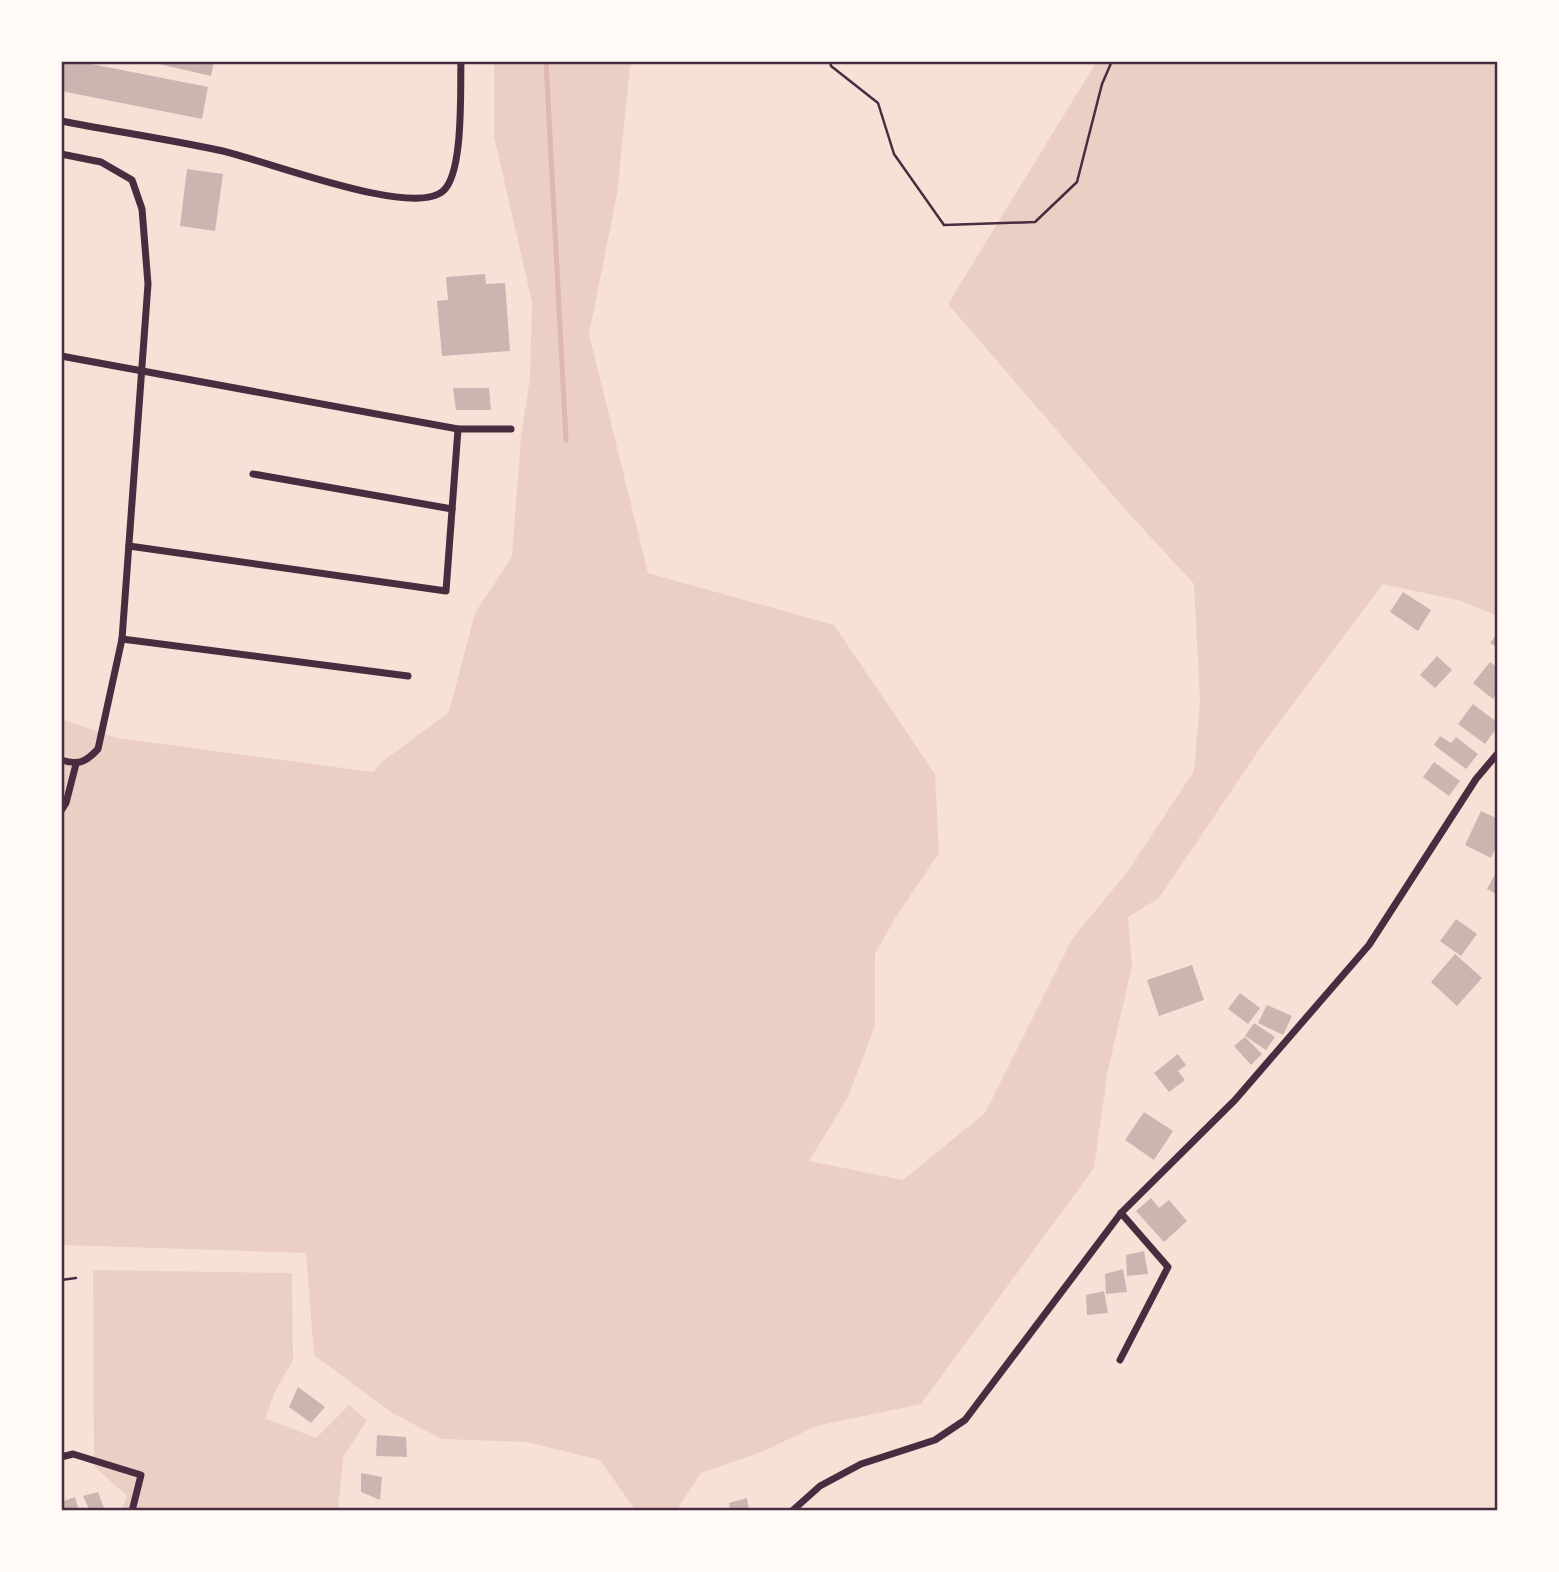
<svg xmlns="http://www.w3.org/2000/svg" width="1559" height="1572" viewBox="0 0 1559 1572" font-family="'Fira Sans Condensed',sans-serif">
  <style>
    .green { fill: #ebcfc5 }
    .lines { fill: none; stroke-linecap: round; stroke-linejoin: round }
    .stream { stroke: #dcb8b0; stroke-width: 5 }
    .building { fill: #ccb4b1 }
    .path { stroke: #4a2c40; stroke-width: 2.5 }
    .minor { stroke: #4a2c40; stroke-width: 7 }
    .neatline { fill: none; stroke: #4a2c40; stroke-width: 2.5 }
  </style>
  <rect width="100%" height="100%" fill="#f7e1d7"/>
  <!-- green -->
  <g class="green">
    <polygon points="494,61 634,61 630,66 617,194 589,334 648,573 834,625 935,774 939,853 894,920 875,954 875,1026 848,1097 809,1161 903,1180 985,1113 1072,939 1128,871 1194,771 1200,700 1194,584 1122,506 948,304 1097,61 1498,61 1498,616 1461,601 1383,584 1265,741 1159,898 1128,917 1132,966 1108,1070 1094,1168 921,1404 816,1426 764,1451 701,1473 676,1511 638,1511 634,1508 600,1460 527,1442 442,1439 392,1413 314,1355 306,1253 61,1245 61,719 117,738 373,772 383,761 449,712 475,613 512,557 521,436 530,378 532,302 494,136"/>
    <polygon points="93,1270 292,1273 293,1360 275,1392 265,1418 316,1438 349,1405 367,1420 343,1457 338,1511 121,1511 127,1496 94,1466"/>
  </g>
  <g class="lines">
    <!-- stream -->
    <polyline class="stream" points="546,61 566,440"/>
  </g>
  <!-- building -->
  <g class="building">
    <polygon points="61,61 76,61 208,87 202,119 61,91"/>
    <polygon points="146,61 214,61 211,76"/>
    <polygon points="187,169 223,174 215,231 180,226"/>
    <polygon points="485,274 486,284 505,283 510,351 442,356 437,301 448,300 446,277"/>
    <polygon points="453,388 489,388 491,410 456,410"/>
    <polygon points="1403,592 1431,610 1418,631 1390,612"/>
    <polygon points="1498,632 1498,648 1490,643"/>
    <polygon points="1437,656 1452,670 1435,688 1420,675"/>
    <polygon points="1490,662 1498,668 1498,692 1493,699 1473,683"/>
    <polygon points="1473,704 1498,723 1498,726 1485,744 1458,724"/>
    <polygon points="1440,736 1451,743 1456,737 1478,754 1466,769 1434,745"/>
    <polygon points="1434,762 1460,781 1449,796 1423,777"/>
    <polygon points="1481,811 1498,819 1498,843 1491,858 1465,845"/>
    <polygon points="1498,869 1498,895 1487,889"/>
    <polygon points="1456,919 1477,934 1461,956 1440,941"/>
    <polygon points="1455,954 1482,978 1457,1006 1431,982"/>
    <polygon points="1192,965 1204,1000 1159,1016 1147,980"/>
    <polygon points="1240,993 1260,1008 1248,1024 1228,1009"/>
    <polygon points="1267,1005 1292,1016 1283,1035 1258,1023"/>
    <polygon points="1254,1023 1275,1037 1266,1050 1245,1036"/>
    <polygon points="1245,1037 1262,1054 1251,1065 1234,1046"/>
    <polygon points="1178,1054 1186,1065 1178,1071 1185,1080 1169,1092 1154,1073"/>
    <polygon points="1144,1112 1173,1131 1154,1160 1125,1140"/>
    <polygon points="1151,1198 1159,1208 1169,1200 1187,1221 1164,1242 1136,1211"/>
    <polygon points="1144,1251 1148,1274 1127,1276 1126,1255"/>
    <polygon points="1123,1269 1127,1292 1106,1294 1105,1274"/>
    <polygon points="1104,1291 1108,1313 1087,1315 1086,1295"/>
    <polygon points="298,1387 325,1407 311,1423 289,1407"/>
    <polygon points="377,1435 406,1437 407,1457 376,1456"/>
    <polygon points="361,1473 382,1477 380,1500 361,1492"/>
    <polygon points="98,1492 105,1511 90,1511 83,1496"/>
    <polygon points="75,1497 79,1511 61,1511 61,1502"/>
    <polygon points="747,1498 749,1511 730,1511 729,1503"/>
  </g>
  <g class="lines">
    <!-- path -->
    <g class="path">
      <polyline points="830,61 831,66 878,103 894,154 944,225 1035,222 1077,182 1102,84 1112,61"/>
      <polyline points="61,1280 76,1278"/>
    </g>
    <!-- minor -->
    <g class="minor">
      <path d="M61,121c52,10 105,18 157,29 42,8 194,69 225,41 21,-18 17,-102 18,-130"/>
      <path d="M61,154l40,8 31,18 10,29 6,75 -26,355 -24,110c-13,14 -19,16 -37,11"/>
      <polyline points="61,356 458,429 511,429"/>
      <polyline points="253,474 452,509"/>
      <polyline points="129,546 446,591 458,429"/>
      <polyline points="122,639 408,676"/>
      <polyline points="61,811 66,803 76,764"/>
      <polyline points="1120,1360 1168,1267 1121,1213"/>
      <polyline points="61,1457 73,1454 141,1475 132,1511"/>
      <polyline points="792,1511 820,1486 861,1464 935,1440 965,1420 1121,1213 1235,1100 1369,945 1476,779 1498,753"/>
    </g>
  </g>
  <!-- border -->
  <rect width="1559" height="1572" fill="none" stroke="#fffaf5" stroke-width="126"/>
  <rect x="63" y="63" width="1433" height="1446" class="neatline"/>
</svg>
